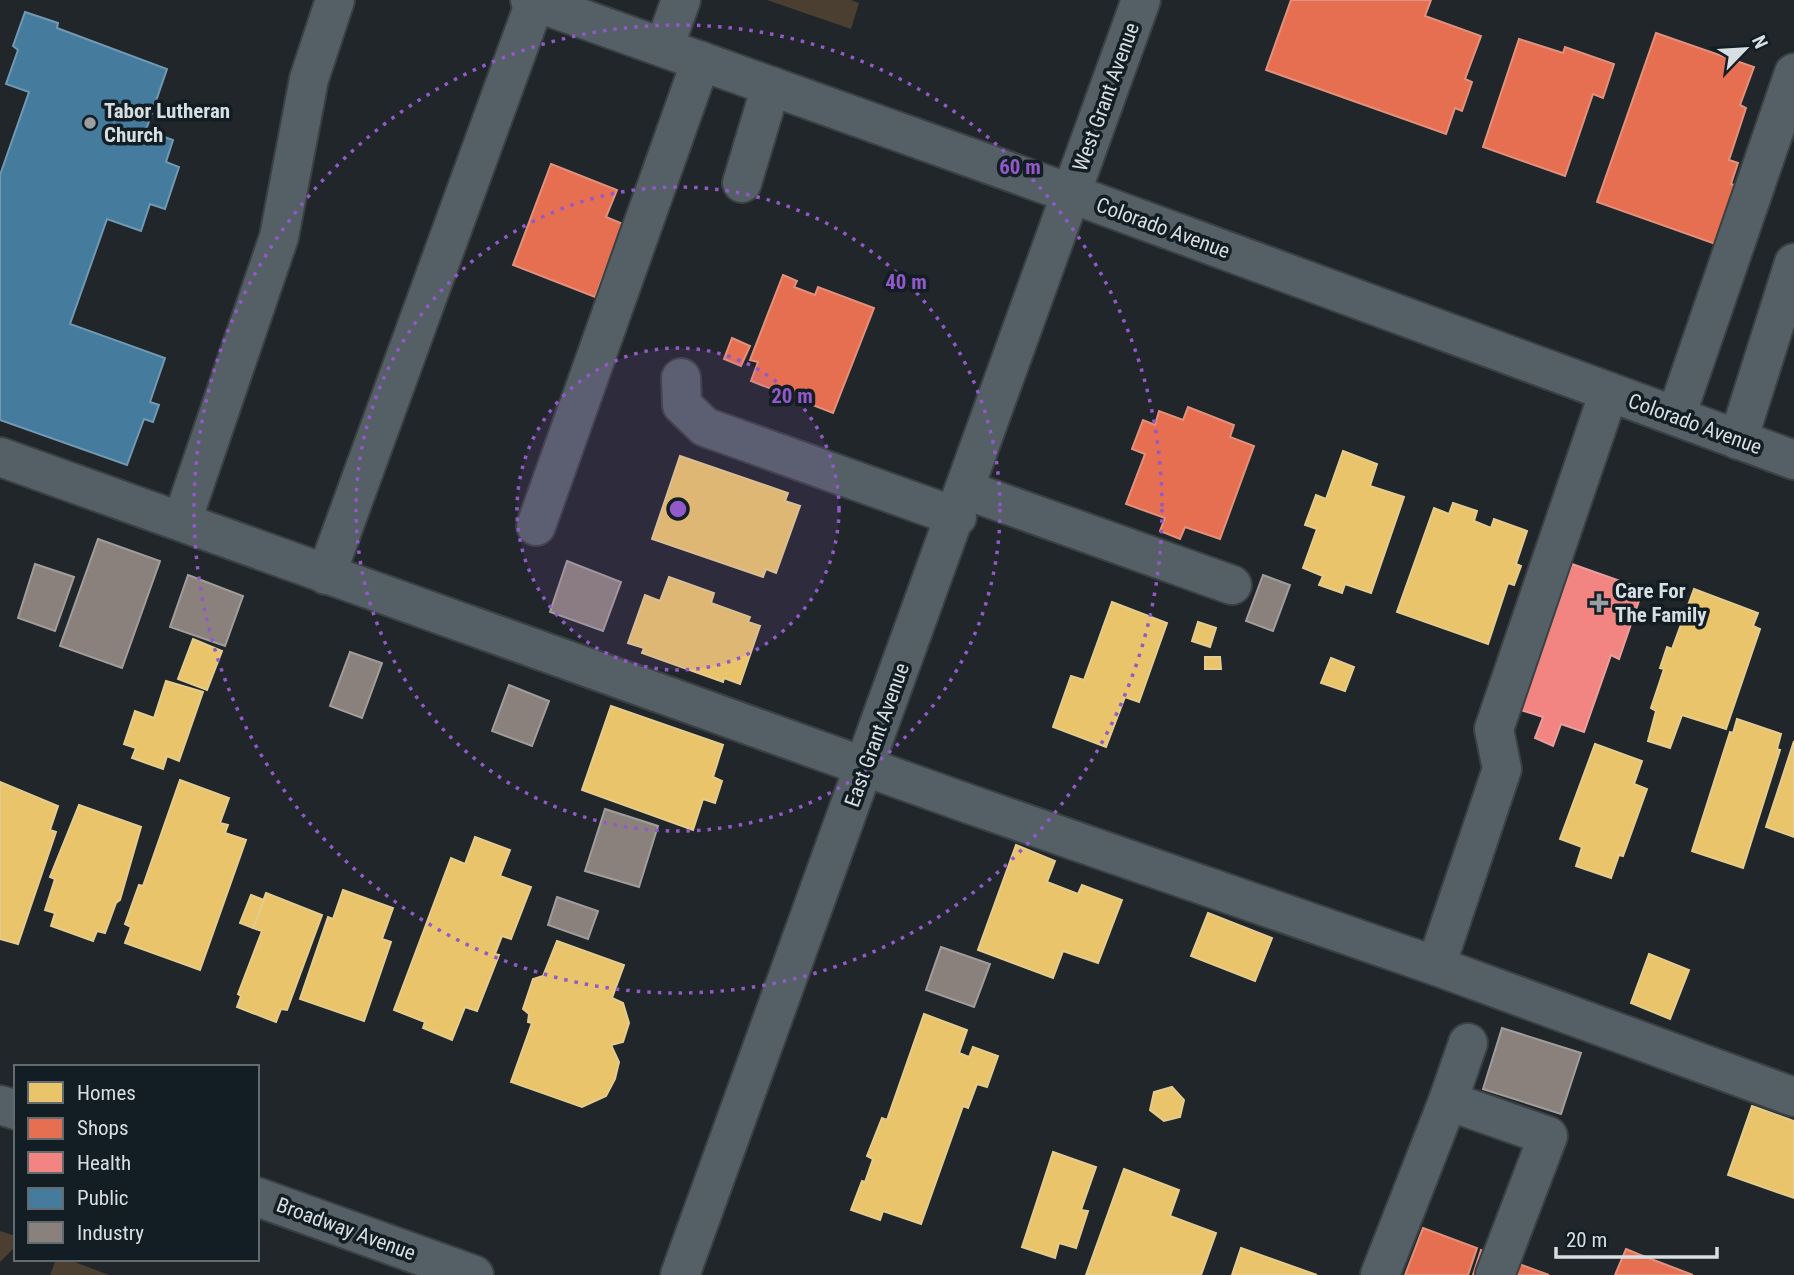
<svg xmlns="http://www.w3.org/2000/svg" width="1794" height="1275" viewBox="0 0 1794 1275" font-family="'Roboto Condensed',sans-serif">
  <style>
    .green { fill: #4a3f30 }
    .homes { fill: #e9c46a; stroke: #e4cc8e; stroke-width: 2 }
    .shops { fill: #e76f51; stroke: #e2917d; stroke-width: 2 }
    .health { fill: #f28482; stroke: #ea9f9f; stroke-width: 2 }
    .public { fill: #457b9d; stroke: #7199b2; stroke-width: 2 }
    .industry { fill: #8a817c; stroke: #a19d9b; stroke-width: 2 }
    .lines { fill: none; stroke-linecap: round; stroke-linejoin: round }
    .minor-casing { stroke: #3b4043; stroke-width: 42 }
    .minor { stroke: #555f66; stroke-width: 38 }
    .ring { fill: none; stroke: #9259c8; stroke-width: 3.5; stroke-dasharray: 3.5 7 }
    .poi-dot { fill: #989ea2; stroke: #131d24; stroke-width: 2.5 }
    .labels { text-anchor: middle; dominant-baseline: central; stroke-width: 7; stroke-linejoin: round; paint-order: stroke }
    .street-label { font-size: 21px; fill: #d8dfe3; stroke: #131d24 }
    .poi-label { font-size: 21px; font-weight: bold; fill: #d8dfe3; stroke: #131d24; text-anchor: start }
    .centre { fill: #9259c8; stroke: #131d24; stroke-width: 3.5 }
    .ring-label { font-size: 21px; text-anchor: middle; font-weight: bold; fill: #9259c8; stroke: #131d24; stroke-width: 7; stroke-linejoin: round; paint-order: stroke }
  </style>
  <rect width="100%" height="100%" fill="#20262a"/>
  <!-- green -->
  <g class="green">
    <polygon points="767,0 851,0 859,3 851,29"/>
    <polygon points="0,1231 16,1236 16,1246 0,1262"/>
    <polygon points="56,1259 67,1259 109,1275 50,1275"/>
  </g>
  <!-- homes -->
  <g class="homes">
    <polygon points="1343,451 1377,464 1370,486 1404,497 1371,593 1345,584 1342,593 1319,585 1323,576 1303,568 1317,529 1305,525 1316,495 1326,499"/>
    <polygon points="680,456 788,493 785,501 800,506 776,573 766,569 763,577 652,539"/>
    <polygon points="1453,503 1477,511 1474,521 1491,528 1494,519 1527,531 1516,564 1521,566 1514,585 1508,583 1488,644 1397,612 1434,508 1449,514"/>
    <polygon points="669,577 714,593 711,603 750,617 748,622 760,626 740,684 724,678 723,682 642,653 644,648 628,643 645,595 660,601"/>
    <polygon points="1694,589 1758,613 1753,626 1760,629 1726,729 1682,715 1670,748 1648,741 1656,711 1651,708 1664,669 1660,668 1667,647 1672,649"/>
    <polygon points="1112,602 1167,623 1139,702 1125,697 1106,747 1053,727 1071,676 1084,680"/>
    <polygon points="1198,622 1216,628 1210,647 1192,641"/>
    <polygon points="193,639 222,651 207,690 178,679"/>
    <polygon points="1205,657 1220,657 1221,669 1205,669"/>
    <polygon points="1331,658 1354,667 1345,691 1321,683"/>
    <polygon points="166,681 203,692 179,761 167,756 163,769 132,758 136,748 124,744 135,711 154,718"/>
    <polygon points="611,706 723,745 713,777 722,781 715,803 703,799 693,830 582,790"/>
    <polygon points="1737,719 1781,734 1777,749 1780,750 1743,868 1692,851 1730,732 1733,733"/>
    <polygon points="1794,741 1794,837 1766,827"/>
    <polygon points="1595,744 1642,761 1634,784 1647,789 1623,856 1619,855 1611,878 1576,866 1582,847 1560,839"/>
    <polygon points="180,780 229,798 220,823 228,825 225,833 246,840 200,970 125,943 131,927 125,924 139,885 143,886"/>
    <polygon points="0,782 58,806 50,830 56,832 18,944 0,939"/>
    <polygon points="79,805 141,827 120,900 116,903 105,933 97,931 93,941 51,926 55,913 45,910 55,879 50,877"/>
    <polygon points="475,837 510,850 500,876 531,887 511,939 502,936 495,954 499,955 477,1011 465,1007 452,1040 423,1028 425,1022 394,1010 451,858 465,864"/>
    <polygon points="1016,845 1055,861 1047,882 1078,894 1082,885 1122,900 1098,963 1063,951 1053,978 978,950"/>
    <polygon points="343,890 393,908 382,939 391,942 364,1021 300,999 328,917 333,919"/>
    <polygon points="266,893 322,915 287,1010 281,1009 276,1022 237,1007 241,996 238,994 262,931 253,928"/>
    <polygon points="251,895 264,900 253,928 240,923"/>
    <polygon points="1208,913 1272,938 1255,981 1191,956"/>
    <polygon points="557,941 624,965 612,998 623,1003 629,1023 623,1042 611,1045 619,1062 615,1079 606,1096 582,1107 511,1082 532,1023 528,1022 529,1014 523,1009 533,979 543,976"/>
    <polygon points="1649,954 1689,970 1670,1019 1631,1003"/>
    <polygon points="924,1014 967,1030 959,1053 969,1057 973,1047 998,1056 987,1087 977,1084 968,1108 963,1106 921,1224 883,1211 880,1220 851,1210 862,1181 865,1182 873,1159 867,1156 882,1118 887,1120"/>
    <polygon points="1172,1087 1184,1100 1180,1117 1164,1121 1150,1110 1154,1092"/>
    <polygon points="1752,1106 1794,1121 1794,1198 1728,1175"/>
    <polygon points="1053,1152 1096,1167 1081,1210 1088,1211 1076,1248 1059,1243 1055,1258 1022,1247"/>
    <polygon points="1124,1169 1179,1190 1170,1216 1216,1233 1201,1275 1086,1275"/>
    <polygon points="1241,1248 1317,1275 1232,1275"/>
  </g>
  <!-- shops -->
  <g class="shops">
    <polygon points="1291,0 1431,0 1425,16 1481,36 1465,79 1472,82 1462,111 1455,108 1446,134 1266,70"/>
    <polygon points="1656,33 1754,67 1740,105 1746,108 1729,160 1738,163 1731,184 1737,186 1721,246 1597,202"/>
    <polygon points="1519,39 1563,53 1565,47 1614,64 1603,98 1593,94 1565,176 1483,147"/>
    <polygon points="551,164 617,190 606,217 623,224 595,297 513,265"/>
    <polygon points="783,275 797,281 794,287 815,295 818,287 874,308 833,413 751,381 758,362 750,360"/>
    <polygon points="732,338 750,346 741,366 724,359"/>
    <polygon points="1188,407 1234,425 1230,437 1254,446 1220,539 1185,527 1180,539 1160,531 1165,518 1126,504 1145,454 1132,449 1143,420 1155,425 1159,411 1183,420"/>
    <polygon points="1423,1228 1477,1248 1468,1275 1405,1275"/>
    <polygon points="1626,1249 1638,1254 1693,1275 1615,1275"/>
    <polygon points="1481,1250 1549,1275 1473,1275"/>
  </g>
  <!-- health -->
  <polygon class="health" points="1572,564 1643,589 1619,659 1611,655 1584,732 1561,724 1553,746 1535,738 1543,717 1521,710"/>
  <!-- public -->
  <polygon class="public" points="25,12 58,23 57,28 167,69 146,130 173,140 166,162 179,167 165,209 150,204 141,231 107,219 70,324 165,358 150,402 159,405 153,422 144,419 127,465 0,420 0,175 29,92 6,84 18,50 13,46"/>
  <!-- industry -->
  <g class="industry">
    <polygon points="98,539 160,561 122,668 60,646"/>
    <polygon points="567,561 621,582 603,631 550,612"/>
    <polygon points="35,564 74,577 55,631 18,618"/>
    <polygon points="188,575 243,596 225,646 170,627"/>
    <polygon points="1263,575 1290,585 1273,631 1246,621"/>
    <polygon points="350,652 382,663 362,718 330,706"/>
    <polygon points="509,685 549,701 532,746 492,731"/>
    <polygon points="605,809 658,826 639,887 585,871"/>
    <polygon points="557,897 598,911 588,939 548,925"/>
    <polygon points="941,947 990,964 974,1007 926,990"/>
    <polygon points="1502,1028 1581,1053 1561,1114 1483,1089"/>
  </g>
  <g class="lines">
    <!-- minor casing -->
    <g class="minor-casing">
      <g id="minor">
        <polyline points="530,0 1072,194 1794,460"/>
        <polyline points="664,47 681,0"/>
        <polyline points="742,183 771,86"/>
        <polyline points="681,378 682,405 705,427 957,517"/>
        <polyline points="1676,416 1794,73"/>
        <polyline points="1738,440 1794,263"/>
        <polyline points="0,457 969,804 1436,966 1794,1097"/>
        <polyline points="966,490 1232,585"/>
        <polyline points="182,521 279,237 309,79 335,0"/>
        <polyline points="536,526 701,61"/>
        <polyline points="326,575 535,2"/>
        <polyline points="1436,966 1502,769 1494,729 1609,392"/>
        <polyline points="1448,1101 1468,1043"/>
        <polyline points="0,1105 16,1110"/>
        <polyline points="257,1197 474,1275"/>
        <polyline points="680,1275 1141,0"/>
        <polyline points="1380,1275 1448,1101 1548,1136 1495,1275"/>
      </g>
    </g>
    <!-- minor -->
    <use href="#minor" class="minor"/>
  </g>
  <!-- distance rings -->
  <circle cx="678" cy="509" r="161" fill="#9259c8" fill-opacity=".12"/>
  <g class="ring">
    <circle cx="678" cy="509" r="161"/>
    <circle cx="678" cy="509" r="322"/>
    <circle cx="678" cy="509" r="484"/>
  </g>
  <!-- markers -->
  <g class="poi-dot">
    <circle cx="90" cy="123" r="7"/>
    <path d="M1595.5 592.5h7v7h7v7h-7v7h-7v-7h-7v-7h7z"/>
  </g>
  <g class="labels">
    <!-- street labels -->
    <g class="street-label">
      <text transform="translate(1106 97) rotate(-70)">West Grant Avenue</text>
      <text transform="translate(1163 228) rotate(20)">Colorado Avenue</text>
      <text transform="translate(1695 424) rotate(20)">Colorado Avenue</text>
      <text transform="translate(877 735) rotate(-70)">East Grant Avenue</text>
      <text transform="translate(346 1229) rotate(20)">Broadway Avenue</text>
    </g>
    <!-- poi labels -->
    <g class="poi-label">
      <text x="104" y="111">Tabor Lutheran<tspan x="104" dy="24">Church</tspan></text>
      <text x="1615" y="591">Care For<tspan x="1615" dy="24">The Family</tspan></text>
    </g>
  </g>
  <circle cx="678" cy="509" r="10" class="centre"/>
  <g class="ring-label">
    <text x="1020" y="174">60 m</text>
    <text x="906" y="289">40 m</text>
    <text x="792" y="403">20 m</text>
  </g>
  <!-- legend -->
  <rect x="14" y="1065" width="245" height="196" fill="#131d24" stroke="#626b70" stroke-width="2"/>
  <rect x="28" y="1082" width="35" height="21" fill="#e9c46a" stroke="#626b70" stroke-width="2"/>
  <text x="77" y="1100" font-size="21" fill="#d8dfe3">Homes</text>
  <rect x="28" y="1118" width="35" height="21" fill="#e76f51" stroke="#626b70" stroke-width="2"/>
  <text x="77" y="1135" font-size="21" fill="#d8dfe3">Shops</text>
  <rect x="28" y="1152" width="35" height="21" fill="#f28482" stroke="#626b70" stroke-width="2"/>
  <text x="77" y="1170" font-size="21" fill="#d8dfe3">Health</text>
  <rect x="28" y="1188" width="35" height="21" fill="#457b9d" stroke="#626b70" stroke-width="2"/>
  <text x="77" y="1205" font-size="21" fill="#d8dfe3">Public</text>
  <rect x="28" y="1222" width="35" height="21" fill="#8a817c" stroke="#626b70" stroke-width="2"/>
  <text x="77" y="1240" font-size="21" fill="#d8dfe3">Industry</text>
  <!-- north arrow -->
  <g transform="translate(1745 49) rotate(65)" stroke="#131d24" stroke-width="5" paint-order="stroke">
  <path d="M0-5L12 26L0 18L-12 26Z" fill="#d8dfe3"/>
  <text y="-10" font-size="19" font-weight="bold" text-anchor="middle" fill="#d8dfe3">N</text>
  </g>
  <!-- scale -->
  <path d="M1556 1247v10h161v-10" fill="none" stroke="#d8dfe3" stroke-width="3.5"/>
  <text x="1566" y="1247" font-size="21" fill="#d8dfe3" stroke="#131d24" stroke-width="5" paint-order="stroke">20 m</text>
</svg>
